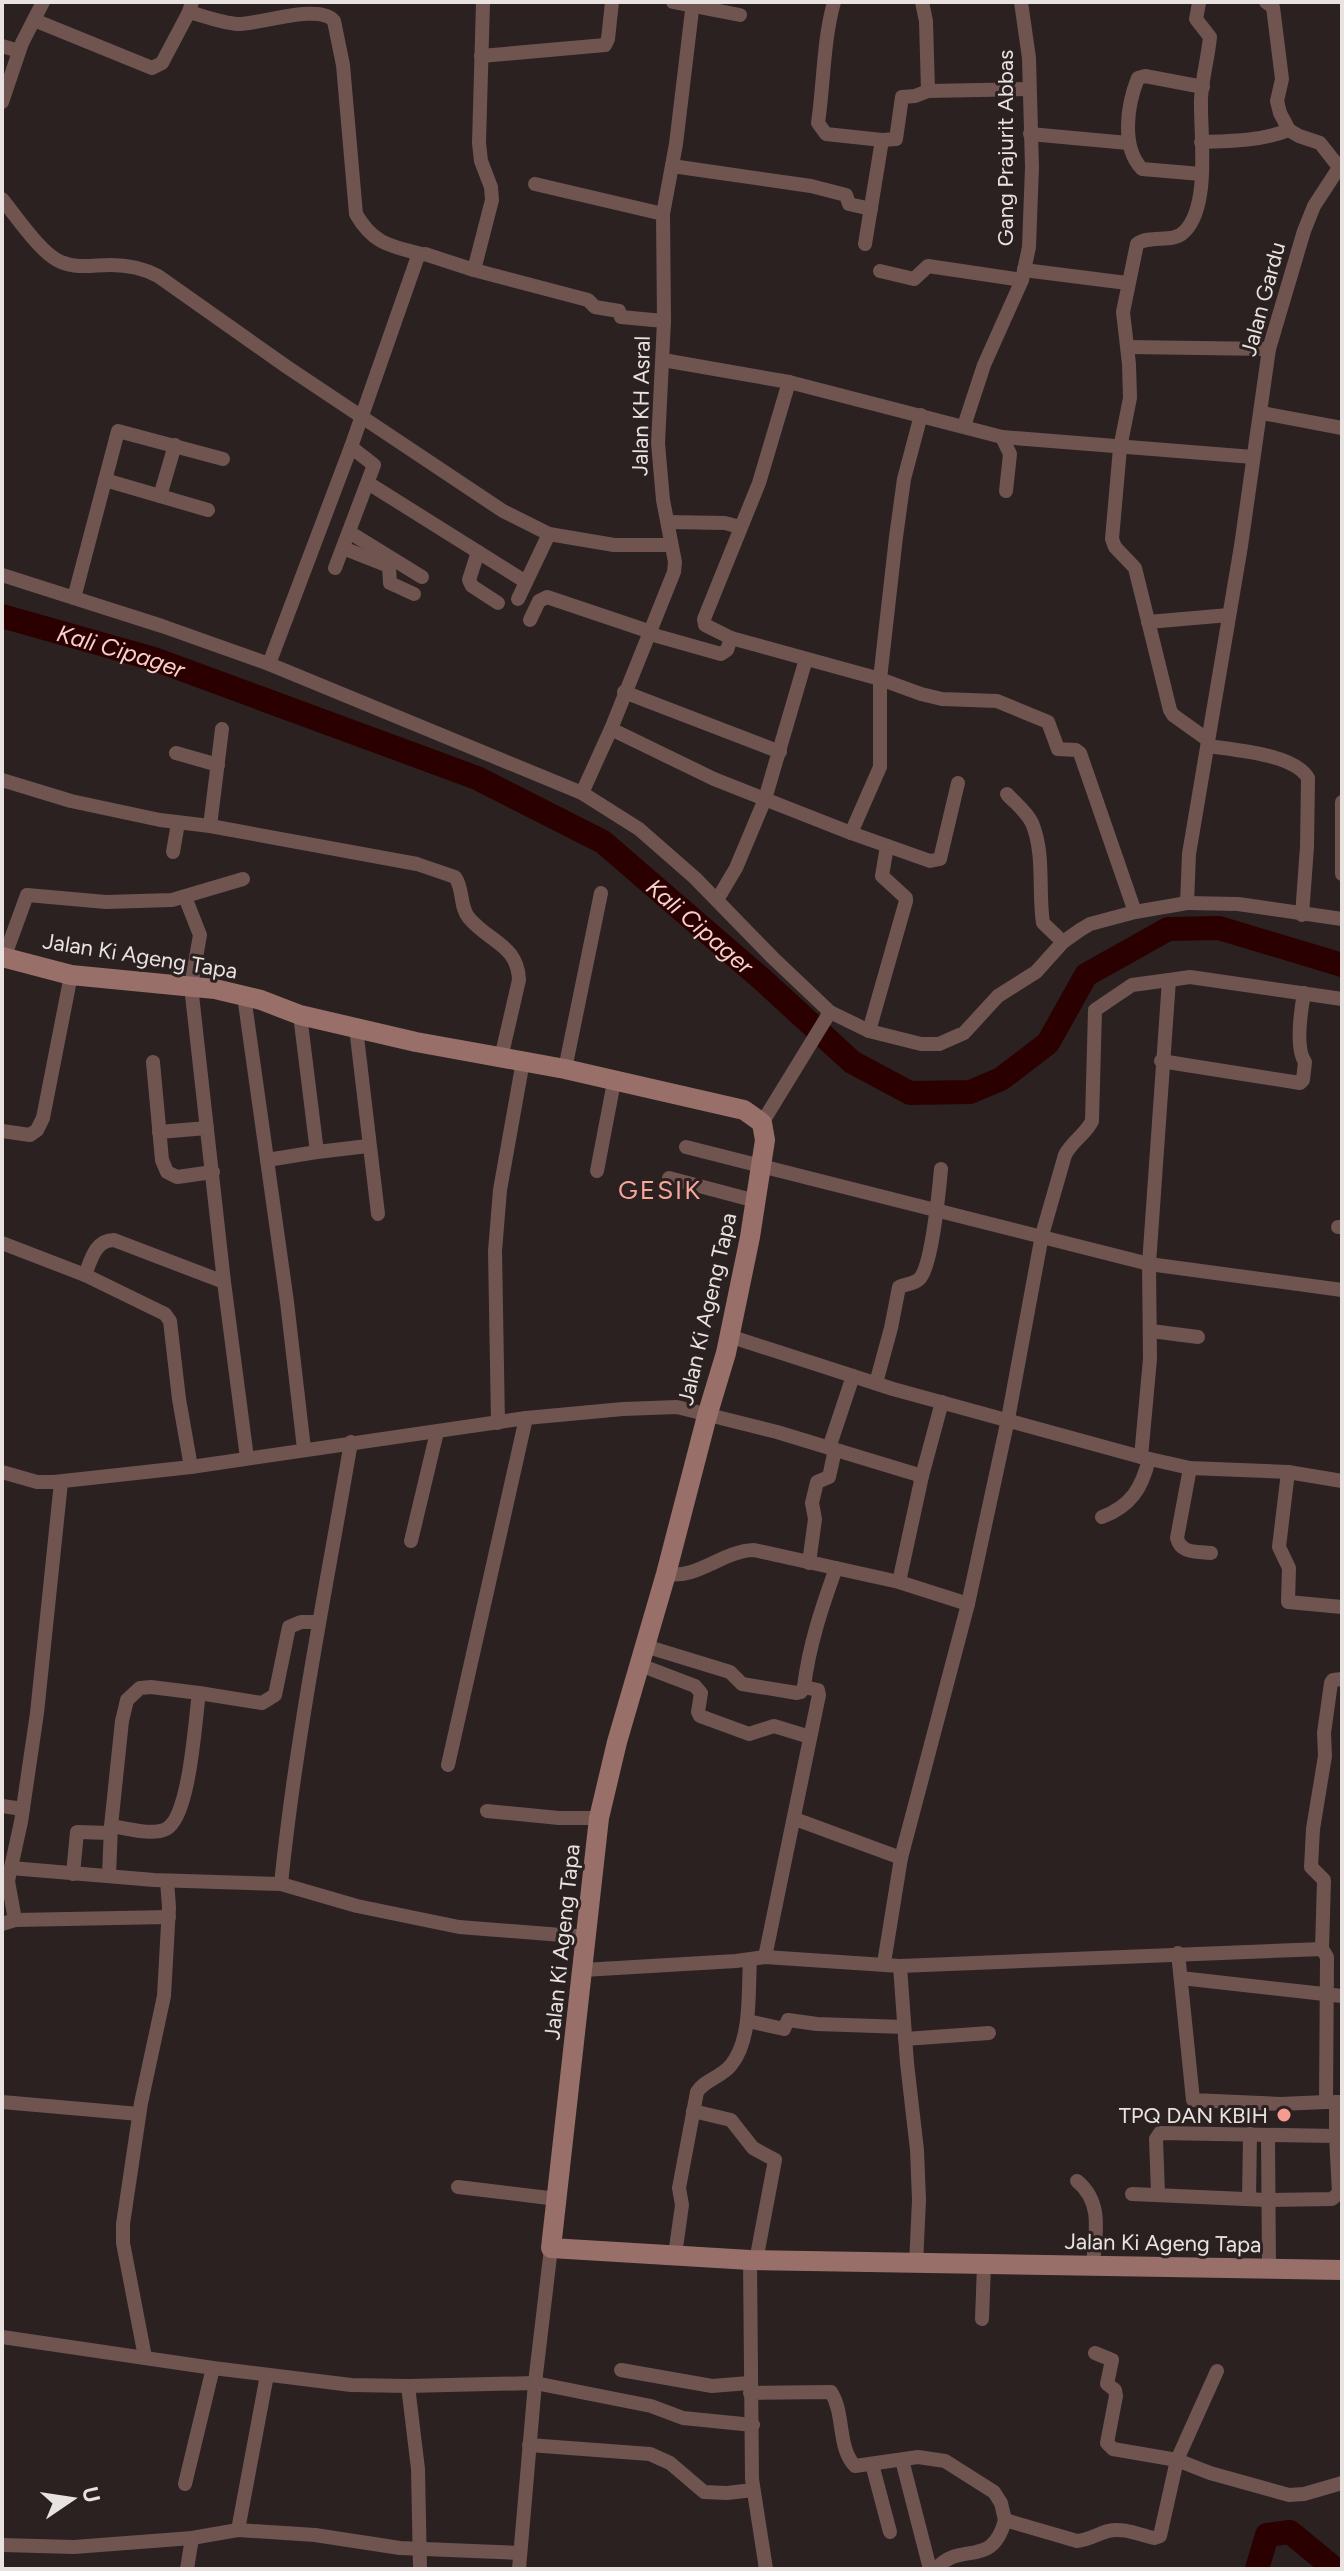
<svg xmlns="http://www.w3.org/2000/svg" width="1344" height="2571" viewBox="0 0 1344 2571" font-family="Figtree,sans-serif">
  <style>
    .lines { fill: none; stroke-linecap: round; stroke-linejoin: round }
    .river { stroke: #2b0000; stroke-width: 24 }
    .street { stroke: #6f5450; stroke-width: 14 }
    .secondary { stroke: #996f69; stroke-width: 20 }
    .poi-dot { fill: #f59c91; stroke: #2a2120; stroke-width: 3 }
    .labels { text-anchor: middle; dominant-baseline: central; stroke-width: 6; stroke-linejoin: round; paint-order: stroke }
    .street-label { font-size: 22px; fill: #e8e2e1; stroke: #2a2120 }
    .poi-label { font-size: 22px; fill: #e8e2e1; stroke: #2a2120; text-anchor: end }
    .water-label { font-size: 24px; font-style: italic; fill: #f7d1cb; stroke: #2a2120 }
    .quarter-label { font-size: 26px; letter-spacing: 2px; fill: #f9a69b; stroke: #2a2120 }
  </style>
  <rect width="100%" height="100%" fill="#2a2120"/>
  <g class="lines">
    <!-- river -->
    <g class="river">
      <path id="s1" d="M2,616l152,43 323,119 126,64 161,139 88,81 58,31 60,-1 31,-13 47,-36 38,-68 82,-46 51,-1 123,37"/>
      <polyline points="1257,2569 1267,2535 1290,2532 1335,2569"/>
    </g>
    <!-- street -->
    <g class="street">
      <path d="M192,2l-3,10c15,4 33,11 49,12 23,0 82,-21 96,-3l9,44 13,149c17,30 35,32 65,40"/>
      <polyline points="673,2 740,15"/>
      <path d="M834,2c-11,40 -10,80 -16,121l8,11 56,6 -17,104"/>
      <polyline points="922,2 926,21 928,91 1028,89"/>
      <polyline points="1266,2 1273,7 1282,79 1277,101 1280,113 1289,130 1299,136 1320,143 1338,166"/>
      <path d="M1199,3l-3,16 14,18c-2,21 -8,41 -9,62 -1,35 10,107 -17,133 -12,12 -33,2 -47,12l-14,68 6,52 1,34 -10,50 -8,91 3,8 20,21 35,142 3,5 35,25"/>
      <polyline points="34,20 152,68 162,63 189,12"/>
      <polyline points="2,46 19,51"/>
      <polyline points="481,56 605,45 608,39 612,2"/>
      <polyline points="2,102 22,43 43,2"/>
      <polyline points="1030,134 1128,143"/>
      <polyline points="882,140 896,139 902,97 915,96 928,91"/>
      <path d="M1201,142c30,-1 60,-1 88,-12"/>
      <polyline points="672,166 811,186 846,195 849,204 871,209"/>
      <path d="M1201,174l-59,-5c-21,-22 -15,-64 -4,-91l7,-2 58,11"/>
      <polyline points="535,184 663,214"/>
      <path d="M2,199c14,17 39,55 59,63 17,7 32,3 50,3 17,0 32,3 47,11l129,91 216,144 46,23 65,11h57"/>
      <polyline points="474,270 588,300 595,307 619,311 621,317 664,321"/>
      <polyline points="1024,270 1127,283"/>
      <polyline points="880,271 914,279 928,266 1022,280"/>
      <polyline points="1128,347 1269,349"/>
      <polyline points="663,360 789,382 1002,437 1253,457"/>
      <polyline points="789,382 759,483 704,619 705,625 731,638 880,679 921,694 942,699 997,701 1048,722 1058,749 1076,750 1080,753 1135,912"/>
      <polyline points="1262,413 1342,428"/>
      <polyline points="964,426 984,365 1022,280 1029,247 1032,167 1029,58 1021,2"/>
      <polyline points="1002,437 1010,454 1006,491"/>
      <polyline points="105,480 208,510"/>
      <polyline points="368,483 526,582"/>
      <polyline points="160,496 175,445"/>
      <polyline points="668,522 725,523 740,527"/>
      <polyline points="349,532 422,577"/>
      <polyline points="343,548 386,565 389,567 390,583 414,594"/>
      <polyline points="478,552 469,580 472,586 498,603"/>
      <polyline points="335,568 374,465 351,447"/>
      <polyline points="2,575 162,626 269,664 582,793 639,829 695,878 772,957 830,1012 869,1031 921,1044 939,1044 964,1033 998,996 1036,972 1063,942 1080,930 1090,924 1135,912 1187,903 1189,854 1241,546 1269,349 1304,231 1314,206 1342,163"/>
      <polyline points="74,598 118,431 223,459"/>
      <polyline points="518,599 549,534"/>
      <polyline points="530,620 539,601 547,597 651,632"/>
      <polyline points="1148,622 1229,615"/>
      <polyline points="650,634 721,654 727,650 731,638"/>
      <polyline points="269,664 351,447 418,256 425,254 474,270 492,200 491,187 481,161 479,143 483,2"/>
      <polyline points="624,692 780,752"/>
      <polyline points="611,729 714,779 851,833 930,861 940,859 958,783"/>
      <path d="M1208,746c26,4 86,8 100,32l-1,69 -5,68"/>
      <polyline points="176,753 218,765"/>
      <path d="M2,780l69,21 89,19 50,6 207,38 38,13c9,12 4,29 14,41 20,24 49,27 50,62l-18,78"/>
      <polyline points="582,793 611,729 674,572 675,562 663,500 658,443 664,321 663,214 676,144 693,2"/>
      <path d="M1007,794c8,9 20,18 25,29 13,31 6,68 11,100l20,19"/>
      <polyline points="1342,802 1342,874"/>
      <polyline points="210,826 222,729"/>
      <polyline points="851,833 880,767 880,679 896,537 904,479 921,415"/>
      <polyline points="173,852 178,823"/>
      <polyline points="185,897 200,935 191,986 224,1282 247,1458"/>
      <polyline points="717,900 736,868 765,799 806,659"/>
      <polyline points="1187,903 1238,904 1342,919"/>
      <polyline points="4,958 27,895 106,902 172,900 243,879"/>
      <polyline points="244,996 287,1302 304,1449"/>
      <polyline points="356,1028 378,1214"/>
      <polyline points="869,1031 906,901 906,898 882,876 887,846"/>
      <path d="M1161,1061l139,22 3,-3 2,-18c-10,-14 -4,-52 -1,-69"/>
      <polyline points="153,1062 162,1160 167,1172 177,1177 213,1172"/>
      <polyline points="565,1069 601,893"/>
      <polyline points="762,1123 830,1012"/>
      <polyline points="2,1131 30,1135 37,1130 43,1118 71,975"/>
      <polyline points="159,1132 207,1128"/>
      <polyline points="686,1147 1149,1264 1342,1290"/>
      <polyline points="317,1152 368,1146"/>
      <polyline points="267,1160 317,1152 300,1015"/>
      <polyline points="597,1171 614,1082"/>
      <polyline points="669,1178 756,1201"/>
      <polyline points="1338,1227 1342,1227"/>
      <polyline points="2,1243 85,1275 165,1314 170,1321 179,1399 191,1467"/>
      <path d="M85,1275c6,-15 10,-35 29,-35l110,42"/>
      <polyline points="1151,1331 1198,1337"/>
      <polyline points="729,1336 893,1389 1141,1457 1190,1468 1288,1472 1342,1481"/>
      <path d="M876,1383l15,-55 8,-41c6,-3 17,-3 22,-10 11,-16 18,-86 20,-108"/>
      <polyline points="498,1423 495,1251 500,1190 523,1061"/>
      <polyline points="829,1448 853,1376"/>
      <polyline points="1141,1457 1150,1359 1149,1264 1169,980 1190,977 1342,999"/>
      <path d="M1190,1468l-13,70c4,16 19,13 34,15"/>
      <polyline points="2,1472 37,1482 54,1482 191,1467 526,1418 623,1409 677,1407 777,1432 922,1476"/>
      <polyline points="1288,1472 1279,1547 1289,1568 1288,1602 1342,1607"/>
      <path d="M1102,1517c29,-11 40,-29 47,-58"/>
      <polyline points="411,1541 437,1432"/>
      <polyline points="809,1563 815,1519 812,1503 817,1482 829,1477 835,1450"/>
      <path d="M666,1574c33,5 56,-23 88,-24l145,32 69,22"/>
      <polyline points="899,1582 922,1476 942,1402"/>
      <polyline points="645,1646 730,1672 742,1684 797,1693 801,1692 804,1687"/>
      <polyline points="640,1665 695,1686 701,1693 698,1712 700,1716 749,1734 774,1726 810,1737"/>
      <polyline points="199,1693 262,1703 275,1695 289,1627 301,1622 319,1622"/>
      <polyline points="448,1765 526,1418"/>
      <polyline points="2,1806 23,1809"/>
      <polyline points="487,1811 559,1818 599,1818"/>
      <polyline points="795,1819 901,1858"/>
      <polyline points="11,1868 154,1880 281,1884 357,1906 459,1927 587,1937"/>
      <polyline points="73,1874 77,1832 110,1833"/>
      <path d="M109,1876l2,-50 11,-105 5,-21 13,-12 11,-1 48,6c-4,27 -9,124 -33,136 -14,7 -40,-1 -55,-3"/>
      <path d="M281,1884c15,-148 45,-295 70,-442"/>
      <polyline points="15,1920 8,1881 21,1822 37,1713 61,1482"/>
      <polyline points="2,1924 15,1920 169,1917"/>
      <polyline points="1322,1949 1324,1880 1311,1867 1313,1829 1325,1756 1324,1733 1331,1683 1333,1680 1342,1679"/>
      <polyline points="1178,1953 1193,2100 1280,2104 1326,2102"/>
      <path d="M765,1957l54,-262 -1,-5 -14,-3c5,-42 18,-80 32,-119"/>
      <path d="M884,1963l17,-105 67,-254 40,-185 34,-184 23,-80c7,-14 21,-21 27,-34l3,-111 37,-25 37,-5"/>
      <polyline points="900,1966 907,2063 917,2150 919,2200 916,2264"/>
      <polyline points="583,1970 736,1961 765,1957 900,1966 1322,1949 1327,1957 1326,2102 1342,2102"/>
      <polyline points="1181,1978 1342,1996"/>
      <polyline points="748,2021 784,2029 788,2020 817,2024 904,2027"/>
      <polyline points="905,2039 989,2033"/>
      <polyline points="2,2102 139,2114"/>
      <polyline points="1336,2102 1336,2136"/>
      <polyline points="693,2111 731,2120 753,2148 775,2160 756,2261"/>
      <polyline points="1268,2135 1269,2268"/>
      <path d="M1077,2181c27,22 18,54 16,84"/>
      <polyline points="458,2187 557,2199"/>
      <polyline points="1132,2194 1267,2200 1332,2199 1339,2193 1336,2136 1160,2133 1156,2139 1158,2193"/>
      <polyline points="1249,2199 1250,2134"/>
      <path d="M675,2255l7,-50 -3,-17 18,-96c7,-12 25,-15 34,-27 21,-25 17,-74 19,-105"/>
      <polyline points="750,2260 752,2479 766,2569"/>
      <polyline points="982,2319 984,2265"/>
      <polyline points="2,2337 213,2368 351,2385 408,2386 535,2383 651,2406 683,2418 753,2425"/>
      <polyline points="1095,2353 1112,2360 1107,2384 1115,2390 1116,2396 1107,2443 1113,2449 1177,2460 1210,2473 1289,2495 1304,2494 1342,2483"/>
      <polyline points="145,2357 123,2243 123,2224 141,2103 164,1996 169,1907 167,1881"/>
      <polyline points="621,2370 712,2386 749,2383"/>
      <polyline points="408,2386 418,2469 420,2569"/>
      <path d="M750,2393l81,-1c14,22 6,55 24,74l63,-9 27,4 49,31 7,11 4,17"/>
      <polyline points="529,2445 650,2454 670,2463 704,2492 727,2493 753,2490"/>
      <polyline points="902,2460 930,2569"/>
      <polyline points="872,2464 890,2532"/>
      <polyline points="185,2484 213,2368"/>
      <polyline points="238,2530 267,2375"/>
      <polyline points="2,2545 74,2547 192,2538 238,2530 315,2535 400,2548 520,2553"/>
      <polyline points="187,2569 192,2538"/>
      <polyline points="519,2569 535,2383 551,2248"/>
      <path d="M936,2569c24,-29 56,1 69,-49l72,21c12,-1 20,-7 31,-10 15,-4 32,4 46,7l6,-2 17,-76 40,-89"/>
    </g>
    <!-- secondary -->
    <polyline class="secondary" points="2,957 71,975 215,989 261,1000 300,1015 416,1042 565,1069 744,1110 762,1123 765,1140 750,1237 726,1353 707,1416 666,1574 617,1742 599,1818 551,2248 750,2260 1342,2270"/>
  </g>
  <!-- markers -->
  <circle class="poi-dot" cx="1284" cy="2115" r="8"/>
  <g class="labels">
    <!-- street labels -->
    <g class="street-label">
      <text transform="translate(1005 148) rotate(-90)">Gang Prajurit Abbas</text>
      <text transform="translate(1263 299) rotate(-75)">Jalan Gardu</text>
      <text transform="translate(641 406) rotate(-89)">Jalan KH Asral</text>
      <text transform="translate(140 956) rotate(9)">Jalan Ki Ageng Tapa</text>
      <text transform="translate(707 1309) rotate(-77)">Jalan Ki Ageng Tapa</text>
      <text transform="translate(562 1942) rotate(-84)">Jalan Ki Ageng Tapa</text>
      <text transform="translate(1163 2243) rotate(1)">Jalan Ki Ageng Tapa</text>
    </g>
    <!-- poi labels -->
    <g class="poi-label">
      <text x="1268" y="2115">TPQ DAN KBIH</text>
    </g>
    <!-- water labels -->
    <g class="water-label">
      <text stroke="none"><textPath href="#s1" startOffset="124">Kali Cipager</textPath></text>
      <text stroke="none"><textPath href="#s1" startOffset="772">Kali Cipager</textPath></text>
    </g>
    <!-- quarter labels -->
    <g class="quarter-label">
      <text x="660" y="1190">GESIK</text>
    </g>
  </g>
  <!-- border -->
  <rect width="1344" height="2571" fill="none" stroke="#e8e2e1" stroke-width="8"/>
  <!-- north arrow -->
  <g transform="translate(72 2499) rotate(77)" stroke="#2a2120" stroke-width="6" paint-order="stroke">
  <path d="M0-6L14 30L0 20L-14 30Z" fill="#e8e2e1"/>
  <text y="-12" font-size="22" font-weight="bold" text-anchor="middle" fill="#e8e2e1">U</text>
  </g>
</svg>
